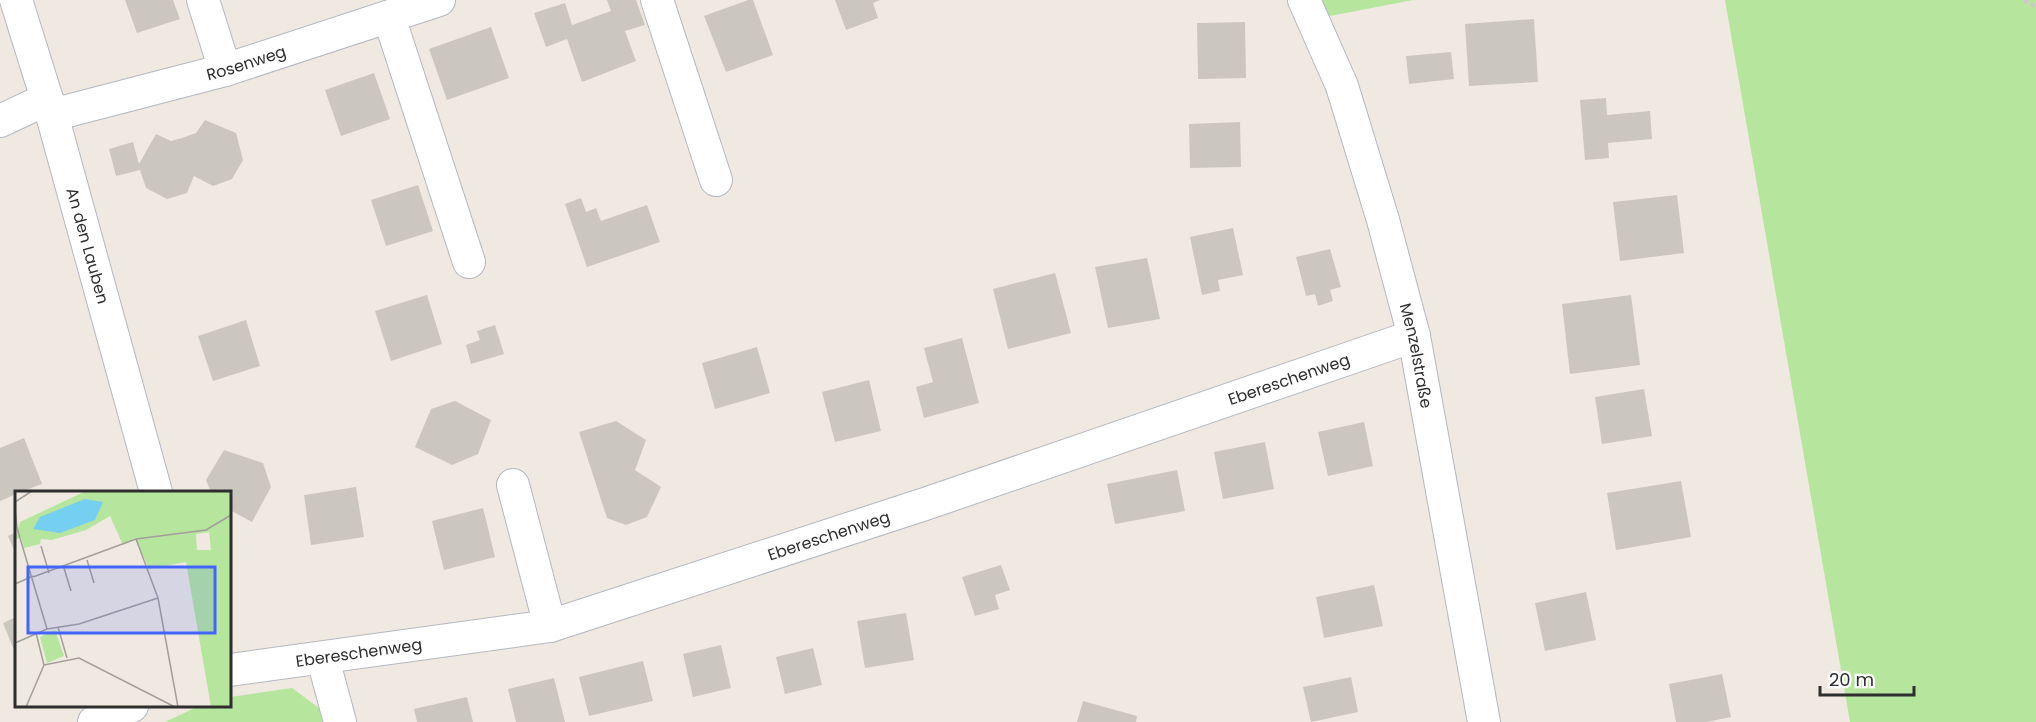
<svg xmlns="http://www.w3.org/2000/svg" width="2036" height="722" viewBox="0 0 2036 722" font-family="Poppins,sans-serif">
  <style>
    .green { fill: #b6e59e }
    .building { fill: #cbc7bf }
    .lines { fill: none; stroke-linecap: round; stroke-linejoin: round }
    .minor-casing { stroke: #b4b7c1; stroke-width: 34 }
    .path { stroke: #c9c9c9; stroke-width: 4; stroke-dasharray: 4.5 3; stroke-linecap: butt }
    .minor { stroke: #fff; stroke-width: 32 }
    .labels { text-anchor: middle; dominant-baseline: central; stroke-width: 4.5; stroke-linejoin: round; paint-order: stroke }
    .street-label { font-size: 16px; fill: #2e2e2e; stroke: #fff }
    .inset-road { fill: none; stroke: #a29e99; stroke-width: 1.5 }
    .view { fill: #4264fb; fill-opacity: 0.15; stroke: #4264fb; stroke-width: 3 }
    .inset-edge { fill: none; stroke: #2e2e2e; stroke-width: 3 }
  </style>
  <rect width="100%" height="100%" fill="#efe9e1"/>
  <!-- green -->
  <g class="green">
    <polygon points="1300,0 1413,0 1309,20"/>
    <polygon points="1725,0 2036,0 2036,722 1850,722"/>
    <polygon points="292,688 319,708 323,722 165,722 199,706 230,706 230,697"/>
  </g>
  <!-- building -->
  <g class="building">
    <polygon points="125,0 173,0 180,19 137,33"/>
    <polygon points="607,0 636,0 645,25 625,31 636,61 582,82 567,39 546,47 534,13 565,3 572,25 611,11"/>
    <polygon points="748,0 753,0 773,55 726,72 704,16"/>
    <polygon points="835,0 880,0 873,3 878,18 846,30"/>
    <polygon points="1534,19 1538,82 1469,86 1465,24"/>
    <polygon points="1245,22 1246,78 1198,79 1197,23"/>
    <polygon points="491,27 509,78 447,100 429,49"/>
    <polygon points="1451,52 1454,79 1409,84 1406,56"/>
    <polygon points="374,73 390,119 341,136 325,90"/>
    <polygon points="1606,98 1607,115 1650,111 1652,139 1608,143 1609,158 1585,160 1580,100"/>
    <polygon points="205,120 236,133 243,160 232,179 213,186 194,176 187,193 167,199 146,188 140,170 116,176 109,149 133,142 139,164 156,134 171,141 182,138 196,133"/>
    <polygon points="1240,122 1241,167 1190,168 1189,124"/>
    <polygon points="418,185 433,231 386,246 371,200"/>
    <polygon points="1677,195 1684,253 1620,261 1613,202"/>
    <polygon points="581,198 586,212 596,208 601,221 647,205 660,242 587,267 565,204"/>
    <polygon points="1233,228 1243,275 1218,280 1220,291 1202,295 1190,237"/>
    <polygon points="1330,249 1341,287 1330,290 1333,301 1318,306 1315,294 1306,296 1296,257"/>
    <polygon points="1147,258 1160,319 1108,328 1095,267"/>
    <polygon points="1055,273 1071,333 1008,349 993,289"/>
    <polygon points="427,295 442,344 391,361 375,311"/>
    <polygon points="1631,295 1640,365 1570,374 1562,304"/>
    <polygon points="246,320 260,366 213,381 198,336"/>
    <polygon points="495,325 504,354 471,364 466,345 480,340 477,331"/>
    <polygon points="962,338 979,403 924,418 916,387 933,382 924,348"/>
    <polygon points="757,347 770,393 715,409 702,363"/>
    <polygon points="869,380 881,431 835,442 822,392"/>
    <polygon points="1644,389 1652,436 1602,444 1595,397"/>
    <polygon points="455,401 491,420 478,454 452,465 415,447 431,409"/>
    <polygon points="616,421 646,440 635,470 661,487 647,517 626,525 607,518 579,432"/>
    <polygon points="1364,422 1373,466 1328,476 1318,432"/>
    <polygon points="24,438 42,484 21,492 16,492 16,494 0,501 0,448"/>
    <polygon points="1265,442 1274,489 1223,499 1214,452"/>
    <polygon points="224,450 263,463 271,487 252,522 230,510 230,492 211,492 206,480"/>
    <polygon points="1177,470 1185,511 1115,524 1107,484"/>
    <polygon points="1681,481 1691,537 1616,550 1607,493"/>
    <polygon points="356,487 364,537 311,545 304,495"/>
    <polygon points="483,508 495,557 444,570 432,521"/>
    <polygon points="16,532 16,555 8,536"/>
    <polygon points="1001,565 1010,590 995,595 999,609 975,616 962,577"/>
    <polygon points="1374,585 1383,626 1324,638 1316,597"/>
    <polygon points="1586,592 1596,640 1545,651 1535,603"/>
    <polygon points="906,613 914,660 865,668 857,621"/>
    <polygon points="16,617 16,655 3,623"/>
    <polygon points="721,645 731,688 693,697 683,654"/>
    <polygon points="813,648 822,685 785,694 776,657"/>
    <polygon points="643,661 653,701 589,716 579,677"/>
    <polygon points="1722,674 1731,717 1707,722 1676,722 1669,684"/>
    <polygon points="1351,677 1358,712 1311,722 1303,687"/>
    <polygon points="554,678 565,722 516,722 508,689"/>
    <polygon points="467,697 473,722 417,722 414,709"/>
    <polygon points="1083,701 1137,716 1136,722 1077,722"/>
  </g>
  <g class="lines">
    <!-- minor casing -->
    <g class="minor-casing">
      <g id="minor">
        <path id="s1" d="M16,0l36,115 104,377"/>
        <polyline points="203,0 225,70"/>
        <polyline points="657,0 716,180"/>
        <path id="s2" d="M1304,0l38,86 41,134 31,116 70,386"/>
        <polyline points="389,17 469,262"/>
        <path id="s3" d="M52,115l173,-45 214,-70"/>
        <polyline points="0,121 47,99"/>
        <polyline points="513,485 550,626"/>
        <polyline points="323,659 340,722"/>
        <path id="s4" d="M230,670l320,-44 375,-122 489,-168"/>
        <polyline points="94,722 132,706"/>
      </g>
    </g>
    <!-- path -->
    <polyline class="path" points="2024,0 2036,7"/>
    <!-- minor -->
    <use href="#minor" class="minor"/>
  </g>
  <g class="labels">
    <!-- street labels -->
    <g class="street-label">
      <text stroke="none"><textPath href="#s3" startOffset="201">Rosenweg</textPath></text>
      <text stroke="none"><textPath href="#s1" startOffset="256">An den Lauben</textPath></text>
      <text stroke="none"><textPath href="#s2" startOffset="374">Menzelstraße</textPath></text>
      <text stroke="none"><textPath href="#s4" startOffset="1102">Ebereschenweg</textPath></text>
      <text stroke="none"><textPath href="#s4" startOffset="616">Ebereschenweg</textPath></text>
      <text stroke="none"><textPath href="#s4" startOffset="130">Ebereschenweg</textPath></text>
    </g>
  </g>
  <!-- overview -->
  <g transform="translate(15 491)">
    <rect width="216" height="216" fill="#efe9e1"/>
    <path d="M71,0h145v216h-20l-25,-145 -37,7 -14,-31 -12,7 -13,-29 -24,14 -34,10 -11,-1 -1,5 -16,4 -3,-11 -6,3 5,-18zM194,41l2,18h-14l-1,-16zM40,139l9,26 -17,7 -7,-26z" fill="#b6e59e" fill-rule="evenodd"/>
    <path d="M70,8l18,3 -8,18 -35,13 -27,-4 7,-12z" fill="#75cff0"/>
    <path class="inset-road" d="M0,11l17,-11M0,16l2,21M2,37l30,101M121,48l22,59 20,109M26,55l8,27M72,69l7,23M49,77l7,23M18,86l103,-38 70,-9 25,-15M0,93l18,-8M43,136l9,31M21,142l8,32M0,152l32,-14 32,-5 79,-26M29,174l35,-7 96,49M11,216l18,-42"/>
    <path class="view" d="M13,76h187v66h-187z"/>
    <rect width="216" height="216" class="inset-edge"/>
  </g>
  <!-- scale -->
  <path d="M1820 686v9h94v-9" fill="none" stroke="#2e2e2e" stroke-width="3"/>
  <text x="1829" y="686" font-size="18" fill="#2e2e2e" stroke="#ffffff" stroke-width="4.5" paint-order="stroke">20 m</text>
</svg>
